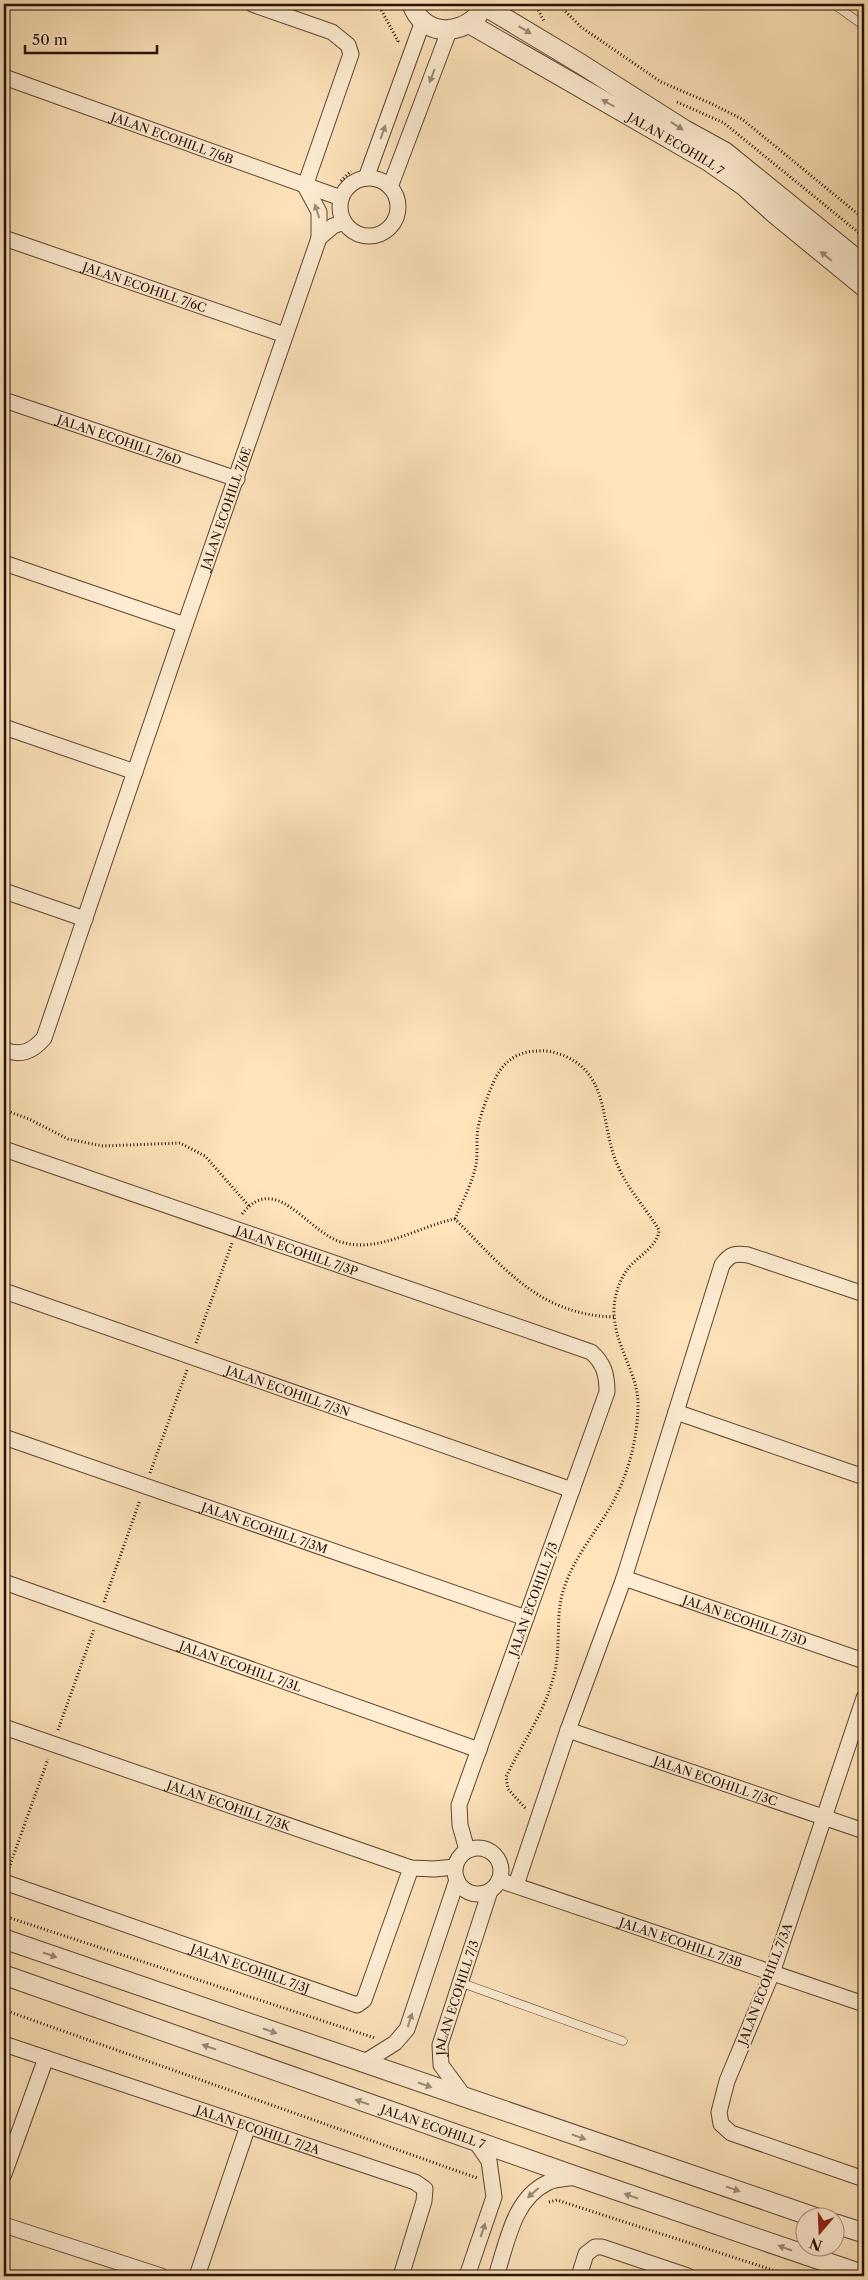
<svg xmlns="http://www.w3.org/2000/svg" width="868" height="2280" viewBox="0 0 868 2280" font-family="'Libre Caslon Text',serif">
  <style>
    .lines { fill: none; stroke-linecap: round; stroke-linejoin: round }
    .service-casing { stroke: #5d4531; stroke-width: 9 }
    .minor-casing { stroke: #5d4531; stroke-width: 17 }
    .tertiary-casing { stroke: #5d4531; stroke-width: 21 }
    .path { stroke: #271003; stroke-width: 3; stroke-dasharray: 1 2.5; stroke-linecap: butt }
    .service { stroke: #feedd3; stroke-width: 8 }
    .minor { stroke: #feedd3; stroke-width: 15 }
    .tertiary { stroke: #feedd3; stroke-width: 19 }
    .oneway { fill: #9d8a75 }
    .labels { text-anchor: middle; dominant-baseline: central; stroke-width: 4; stroke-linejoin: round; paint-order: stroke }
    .street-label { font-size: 12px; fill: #271003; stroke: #feedd3 }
  </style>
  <rect width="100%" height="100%" fill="#fee3bb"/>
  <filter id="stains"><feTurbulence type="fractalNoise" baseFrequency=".004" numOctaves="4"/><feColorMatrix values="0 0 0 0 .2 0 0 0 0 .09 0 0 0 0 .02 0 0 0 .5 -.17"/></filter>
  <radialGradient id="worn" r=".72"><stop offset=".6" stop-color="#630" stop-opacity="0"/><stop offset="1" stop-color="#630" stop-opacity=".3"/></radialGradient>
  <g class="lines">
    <!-- service casing -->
    <g class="service-casing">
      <g id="service">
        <polyline points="835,5 864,26"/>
        <polyline points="459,1982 623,2041"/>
      </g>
    </g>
    <!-- minor casing -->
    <g class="minor-casing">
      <g id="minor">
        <polyline points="252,4 332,32 348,45 351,54 305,186 319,212 319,238"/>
        <path id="s1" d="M4,77l337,121"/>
        <circle cx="369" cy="207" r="29"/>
        <polyline points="366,178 423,21"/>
        <polyline points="390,187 449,31"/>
        <path id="s2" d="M4,238l281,97"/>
        <path id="s3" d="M4,400l233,79"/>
        <path id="s4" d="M4,563l181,62 134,-387 14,-12 11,-4"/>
        <polyline points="4,727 135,772"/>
        <polyline points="4,891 85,919"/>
        <path d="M4,1050c17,6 28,2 40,-12l141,-413"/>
        <path id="s5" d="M4,1149l587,203c13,11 16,23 16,40l-148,413 1,20 7,25"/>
        <path id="s6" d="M4,1291l568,199"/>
        <polyline points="676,1412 864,1477"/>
        <path id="s7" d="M4,1437l522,181"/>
        <path id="s8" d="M624,1578l240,83"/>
        <path id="s9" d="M4,1582l475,168"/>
        <polyline points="864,1698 772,1973 727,2081 719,2112 721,2124 731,2133 864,2179"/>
        <path id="s10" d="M4,1727l407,141 23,1 21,-2"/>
        <path id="s11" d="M568,1730l296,101"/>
        <circle cx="478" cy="1871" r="23"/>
        <path id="s12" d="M499,1880l365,124"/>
        <path id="s13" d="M4,1882l353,123 7,-5 47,-132"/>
        <path d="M516,1885l52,-155 56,-152 98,-313c8,-11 13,-12 26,-10l116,39"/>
        <path id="s14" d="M4,2044l411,138 10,7 -1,12 -23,75"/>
        <polyline points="363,2063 395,2043 407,2029 457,1880"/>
        <path id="s15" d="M466,2099l-25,-34 -1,-20 50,-154"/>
        <polyline points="4,2174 46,2058"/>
        <polyline points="4,2225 161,2276"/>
        <polyline points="197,2276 248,2126"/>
        <polyline points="467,2276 494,2197 489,2161 476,2142"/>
        <path d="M496,2276c11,-32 17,-77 51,-93 8,-5 21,-4 31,-6"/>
        <polyline points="579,2276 586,2254 595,2247 602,2247 688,2276"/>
      </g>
    </g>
    <!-- tertiary casing -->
    <g class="tertiary-casing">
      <g id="tertiary">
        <path d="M412,4c10,31 46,33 66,11"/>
        <polyline points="483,5 581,64 685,130 725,152 864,265"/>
        <path id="s16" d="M470,24l238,137 36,25 31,28 89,73"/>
        <polyline points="4,1939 817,2218"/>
        <path id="s17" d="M4,1975l574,202 286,98"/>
        <polyline points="836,2224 864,2233"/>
      </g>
    </g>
    <!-- path -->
    <g class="path">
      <polyline points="378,4 398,41 397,43"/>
      <polyline points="535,4 544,21"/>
      <polyline points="558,4 581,27 661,82 710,103 742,119 864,219"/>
      <polyline points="677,102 724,123 864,237"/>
      <polyline points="341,181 351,171"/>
      <polyline points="4,1110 29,1119 68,1139 103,1146 180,1143 205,1156 249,1206"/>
      <path d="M242,1214c34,-43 64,17 99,28 38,12 78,-16 114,-23 48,48 84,96 159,98"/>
      <path d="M455,1219c7,-17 17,-35 21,-54 2,-12 0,-25 2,-37 2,-13 12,-39 18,-51 9,-17 23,-26 42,-26 10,-1 20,2 29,6 44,21 33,71 51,109 10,24 28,42 41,64 -1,17 -23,27 -32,40 -6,8 -10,19 -12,29 -7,42 25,72 23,109 -1,34 -11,69 -27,98 -16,27 -37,52 -47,82 -9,26 -3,56 -9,83 -9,40 -32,70 -49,106l2,12 18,20"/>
      <polyline points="196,1343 232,1243"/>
      <polyline points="150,1473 187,1370"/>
      <polyline points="104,1602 140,1500"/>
      <polyline points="58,1730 94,1629"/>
      <polyline points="9,1868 48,1759"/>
      <polyline points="4,1916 375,2038"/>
      <polyline points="4,2010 477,2178"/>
      <polyline points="549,2202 557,2200 791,2276"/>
    </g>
    <!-- service -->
    <use href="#service" class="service"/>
    <!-- minor -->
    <use href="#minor" class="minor"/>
    <!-- tertiary -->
    <use href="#tertiary" class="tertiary"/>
  </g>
  <!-- one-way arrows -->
  <defs><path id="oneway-solid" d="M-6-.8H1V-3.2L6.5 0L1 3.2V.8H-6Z" transform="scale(1.25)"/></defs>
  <g class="oneway">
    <use href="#oneway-solid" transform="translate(525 30) rotate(31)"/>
    <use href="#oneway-solid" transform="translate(432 76) rotate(111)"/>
    <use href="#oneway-solid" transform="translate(608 103) rotate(-150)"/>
    <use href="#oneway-solid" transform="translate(677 126) rotate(33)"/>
    <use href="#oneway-solid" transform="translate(383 132) rotate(-70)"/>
    <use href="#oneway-solid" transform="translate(317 211) rotate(-108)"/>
    <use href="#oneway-solid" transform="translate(826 256) rotate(-141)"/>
    <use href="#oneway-solid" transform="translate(50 1955) rotate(19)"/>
    <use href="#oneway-solid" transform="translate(410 2020) rotate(-72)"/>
    <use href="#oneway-solid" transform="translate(270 2031) rotate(19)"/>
    <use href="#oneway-solid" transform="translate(209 2047) rotate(-161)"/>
    <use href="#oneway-solid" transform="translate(425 2085) rotate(19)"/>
    <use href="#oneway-solid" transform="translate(362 2102) rotate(-161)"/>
    <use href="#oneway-solid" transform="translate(579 2137) rotate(19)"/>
    <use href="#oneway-solid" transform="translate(733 2189) rotate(19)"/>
    <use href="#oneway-solid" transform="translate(533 2193) rotate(139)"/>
    <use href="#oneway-solid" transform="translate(631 2196) rotate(-161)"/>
    <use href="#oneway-solid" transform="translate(483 2230) rotate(-71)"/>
    <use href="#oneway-solid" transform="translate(785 2248) rotate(-161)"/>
  </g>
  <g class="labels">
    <!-- street labels -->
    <g class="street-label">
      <text stroke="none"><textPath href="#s1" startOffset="179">JALAN ECOHILL 7/6B</textPath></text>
      <text stroke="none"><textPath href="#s16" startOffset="238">JALAN ECOHILL 7</textPath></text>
      <text stroke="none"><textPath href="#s2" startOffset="149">JALAN ECOHILL 7/6C</textPath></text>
      <text stroke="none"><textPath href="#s3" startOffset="122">JALAN ECOHILL 7/6D</textPath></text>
      <text stroke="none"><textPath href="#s4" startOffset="315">JALAN ECOHILL 7/6E</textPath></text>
      <text stroke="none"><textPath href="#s5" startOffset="310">JALAN ECOHILL 7/3P</textPath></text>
      <text stroke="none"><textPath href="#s6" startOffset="301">JALAN ECOHILL 7/3N</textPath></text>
      <text stroke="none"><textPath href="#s7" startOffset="276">JALAN ECOHILL 7/3M</textPath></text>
      <text transform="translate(533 1599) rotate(-70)">JALAN ECOHILL 7/3</text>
      <text stroke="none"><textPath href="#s8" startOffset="128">JALAN ECOHILL 7/3D</textPath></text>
      <text stroke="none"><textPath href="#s9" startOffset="251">JALAN ECOHILL 7/3L</textPath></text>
      <text stroke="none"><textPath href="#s11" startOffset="156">JALAN ECOHILL 7/3C</textPath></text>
      <text stroke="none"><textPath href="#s10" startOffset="238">JALAN ECOHILL 7/3K</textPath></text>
      <text stroke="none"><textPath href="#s12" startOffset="192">JALAN ECOHILL 7/3B</textPath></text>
      <text stroke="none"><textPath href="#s13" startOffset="261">JALAN ECOHILL 7/3J</textPath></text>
      <text transform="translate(765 1984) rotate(-69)">JALAN ECOHILL 7/3A</text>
      <text stroke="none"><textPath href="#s15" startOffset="112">JALAN ECOHILL 7/3</textPath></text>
      <text stroke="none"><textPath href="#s17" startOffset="455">JALAN ECOHILL 7</textPath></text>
      <text stroke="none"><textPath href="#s14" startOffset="268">JALAN ECOHILL 7/2A</textPath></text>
    </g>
  </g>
  <!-- margin -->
  <rect width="868" height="2280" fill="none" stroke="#fee3bb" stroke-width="20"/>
  <rect x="5" y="5" width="858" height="2270" fill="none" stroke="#271003" stroke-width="2.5"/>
  <rect x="10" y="10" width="848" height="2260" fill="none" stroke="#271003"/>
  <!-- north arrow -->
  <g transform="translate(820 2232) rotate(199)"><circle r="24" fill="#feedd3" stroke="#a89580"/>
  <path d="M0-4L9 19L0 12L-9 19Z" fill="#8f2418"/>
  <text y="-8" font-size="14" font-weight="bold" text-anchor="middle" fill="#271003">N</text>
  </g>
  <!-- scale -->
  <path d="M25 45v8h132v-8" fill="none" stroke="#271003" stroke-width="2.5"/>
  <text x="32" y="45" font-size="15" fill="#271003" stroke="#feedd3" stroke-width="4" paint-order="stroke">50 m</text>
  <rect width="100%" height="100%" filter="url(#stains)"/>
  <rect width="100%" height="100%" fill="url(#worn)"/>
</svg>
